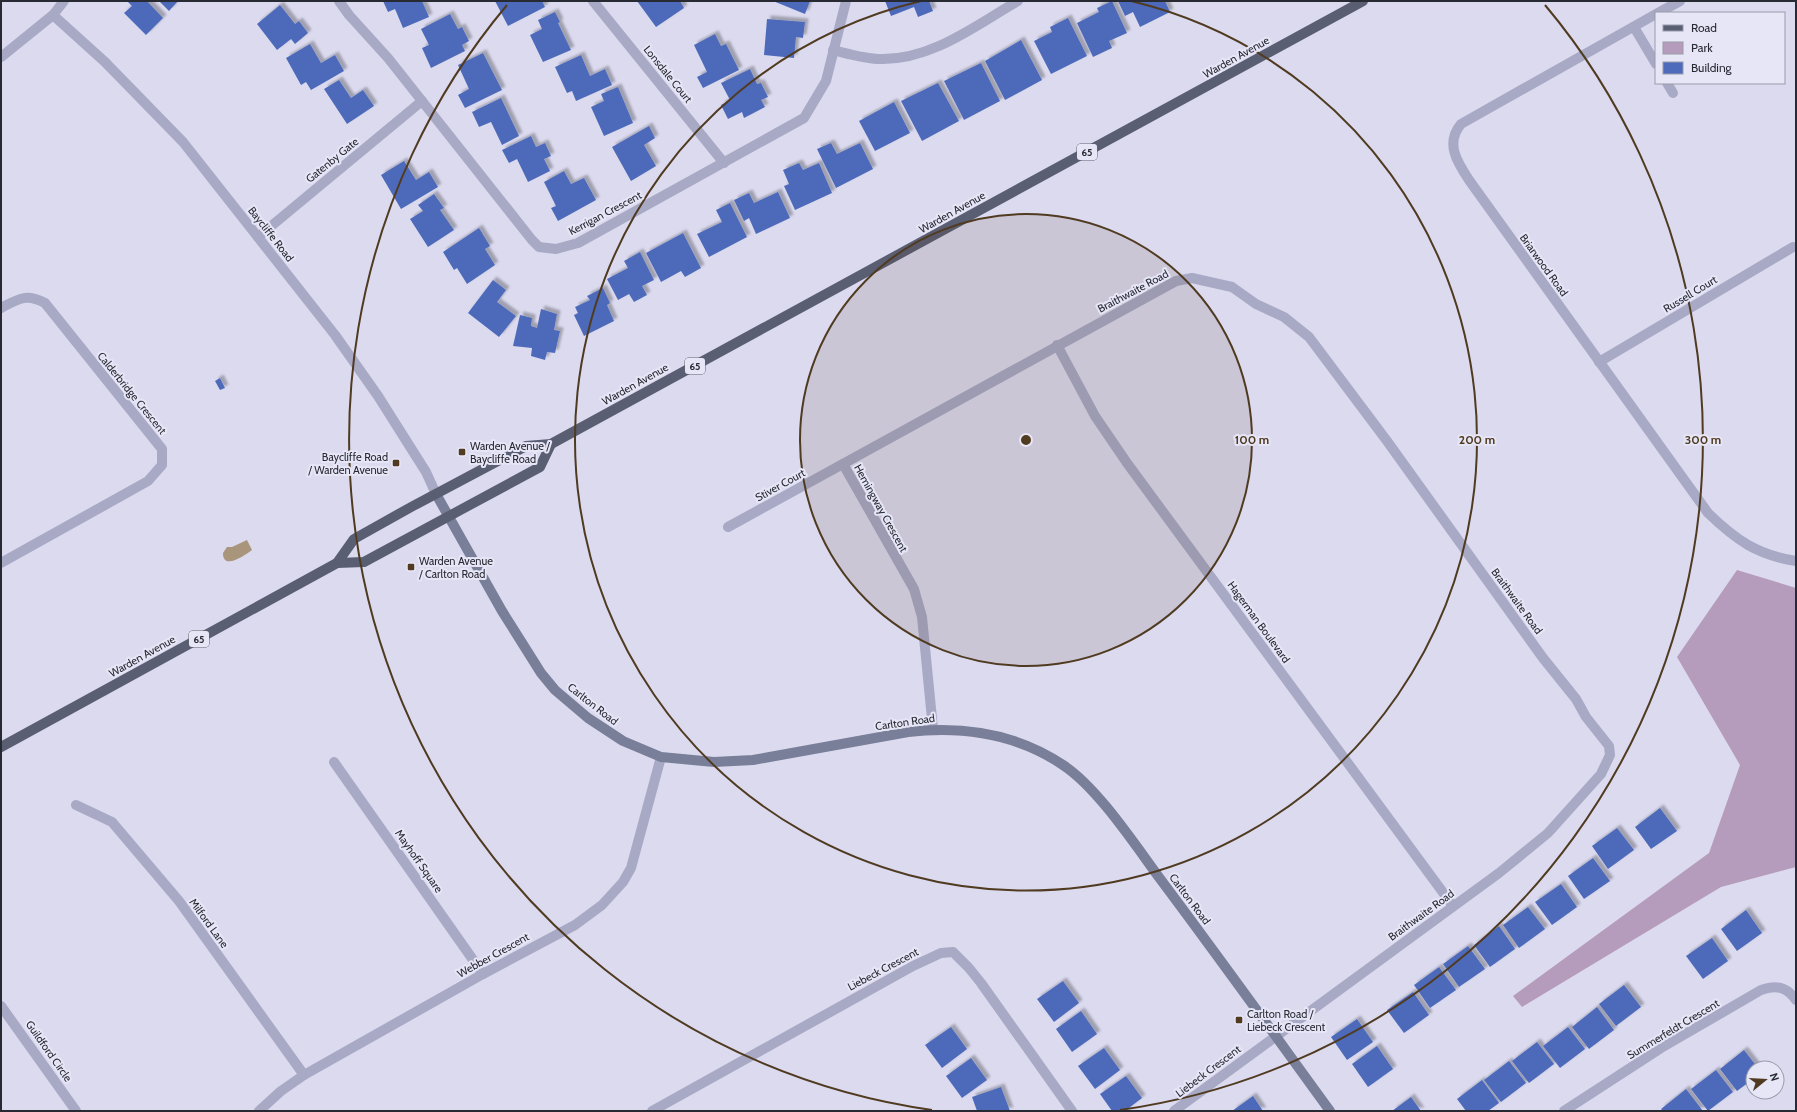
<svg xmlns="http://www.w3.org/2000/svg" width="1797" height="1112" viewBox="0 0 1797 1112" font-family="Cabin,sans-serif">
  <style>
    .green { fill: #b69cbc }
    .water { fill: #a9947c }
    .building { fill: #4d6bba; filter: url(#shadow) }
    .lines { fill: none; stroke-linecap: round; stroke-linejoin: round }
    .minor { stroke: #a8a9c5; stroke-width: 10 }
    .tertiary { stroke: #a8a9c5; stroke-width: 10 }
    .secondary { stroke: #797e99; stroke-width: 10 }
    .primary { stroke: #5a5e73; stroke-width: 10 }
    .ring { fill: none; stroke: #503b21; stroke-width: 2 }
    .poi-dot { fill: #503b21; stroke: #e7e6f7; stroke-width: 1.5 }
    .labels { text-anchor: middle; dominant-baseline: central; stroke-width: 4; stroke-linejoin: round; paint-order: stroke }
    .shield { fill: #e7e6f7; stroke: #61626e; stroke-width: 1 }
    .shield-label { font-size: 10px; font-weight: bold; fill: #272a33 }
    .street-label { font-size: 11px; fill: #272a33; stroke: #e7e6f7 }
    .poi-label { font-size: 11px; fill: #272a33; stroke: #e7e6f7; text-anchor: start }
    .centre { fill: #503b21; stroke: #e7e6f7; stroke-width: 2 }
    .ring-label { font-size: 12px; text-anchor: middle; font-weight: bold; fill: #503b21; stroke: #e7e6f7; stroke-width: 4; stroke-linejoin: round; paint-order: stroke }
  </style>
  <defs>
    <filter id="shadow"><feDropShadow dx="3.5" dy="-3.5" stdDeviation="1" flood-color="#0004"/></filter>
  </defs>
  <rect width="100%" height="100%" fill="#dbdaef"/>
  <!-- green -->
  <polygon class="green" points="1737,570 1796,588 1796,867 1721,887 1522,1007 1513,996 1709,853 1740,765 1677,657"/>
  <!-- water -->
  <path class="water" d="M247,540l5,10c-7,5 -29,21 -29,3l4,-6h5z"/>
  <!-- building -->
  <g class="building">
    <polygon points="127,1 147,1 163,18 146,35 124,13 132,6"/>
    <polygon points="159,1 178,1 169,11"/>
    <polygon points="383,1 422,1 429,17 403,28 395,9 388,12"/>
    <polygon points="495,1 542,1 545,7 508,26"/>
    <polygon points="637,1 680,1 684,8 656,27"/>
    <polygon points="773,1 810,1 805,14"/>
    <polygon points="885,1 929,1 933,11 918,17 914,7 891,16"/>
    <polygon points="1112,1 1127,33 1109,41 1112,48 1093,57 1077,23 1099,12 1097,8"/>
    <polygon points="1118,1 1165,1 1170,12 1140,27 1133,12 1125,16"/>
    <polygon points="280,5 295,24 299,21 308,33 295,44 291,39 277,50 257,24"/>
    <polygon points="555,12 560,22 558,23 571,50 543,62 530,35 542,29 538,20"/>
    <polygon points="450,14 458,29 462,27 469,41 462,45 465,51 431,68 422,48 429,45 421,29"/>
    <polygon points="1068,18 1087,56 1051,74 1034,41 1052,32 1050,27"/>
    <polygon points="767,19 805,22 803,38 796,37 794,58 764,55"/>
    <polygon points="715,34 721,46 726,44 739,70 703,88 697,77 707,72 694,45"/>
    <polygon points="1021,40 1042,80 1005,100 985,61"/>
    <polygon points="310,44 321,63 335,55 344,71 311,90 306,82 301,85 286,58"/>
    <polygon points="483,53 502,90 465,108 458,95 469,89 458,65"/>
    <polygon points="581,55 590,76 605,69 612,85 576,101 572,91 567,93 555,67"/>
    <polygon points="981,63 1000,101 964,120 944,81"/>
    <polygon points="750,69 757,84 761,83 768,97 761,100 765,107 744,118 742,112 728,119 721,105 730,100 721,83"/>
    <polygon points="339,80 351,98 363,90 374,106 347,124 324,89"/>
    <polygon points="938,83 959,121 922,141 901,101"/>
    <polygon points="618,87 633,123 604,136 591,107 604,101 601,94"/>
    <polygon points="501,98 519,136 502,145 491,122 479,127 472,112"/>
    <polygon points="894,102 910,133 875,151 859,121"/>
    <polygon points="649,126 655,138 644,145 656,166 631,181 612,147"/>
    <polygon points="531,136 536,147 545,143 551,156 544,159 550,171 528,182 517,159 509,163 502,150"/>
    <polygon points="831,143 837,154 860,143 873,169 836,188 817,149"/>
    <polygon points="404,161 416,180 429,172 438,187 401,209 381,175"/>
    <polygon points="799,163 803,170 819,163 832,193 795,210 784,186 789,184 783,170"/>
    <polygon points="564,171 571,184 584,178 596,200 558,221 551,208 556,206 544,182"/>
    <polygon points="778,192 790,218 756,234 749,218 744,221 734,200 749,193 754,203"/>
    <polygon points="434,194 444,208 440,210 454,230 428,247 410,219 423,211 418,205"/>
    <polygon points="730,203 747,237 709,257 697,234 722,222 716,210"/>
    <polygon points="479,228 490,246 485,249 495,265 467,284 457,268 454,270 443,252"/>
    <polygon points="683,233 701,268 685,277 681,271 661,282 646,253"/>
    <polygon points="640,252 654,280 642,286 647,295 634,302 629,294 618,300 607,279 628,268 624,261"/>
    <polygon points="493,280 506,290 497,302 516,316 499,337 468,313"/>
    <polygon points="603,288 610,303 607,305 614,321 584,336 574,315 578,313 575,307 590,300 587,296"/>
    <polygon points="541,309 557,314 554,330 560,331 555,353 547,352 545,360 531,356 532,348 513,346 520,315 532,318 531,326 537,328"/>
    <polygon points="220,378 225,388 220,390 215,381"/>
    <polygon points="1660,808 1677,831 1651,849 1635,827"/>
    <polygon points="1617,828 1634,850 1608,869 1592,846"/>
    <polygon points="1593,858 1610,881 1584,899 1568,876"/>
    <polygon points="1561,884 1577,907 1552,925 1535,902"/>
    <polygon points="1528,907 1545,929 1519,948 1503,925"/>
    <polygon points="1746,910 1762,933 1737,951 1721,929"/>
    <polygon points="1499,926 1515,949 1490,967 1474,945"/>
    <polygon points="1712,938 1728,961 1703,979 1686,956"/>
    <polygon points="1468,946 1485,969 1459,987 1443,964"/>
    <polygon points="1439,967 1456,990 1430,1008 1414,985"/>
    <polygon points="1063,981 1079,1003 1054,1022 1037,999"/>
    <polygon points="1624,985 1641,1007 1616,1026 1599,1004"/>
    <polygon points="1413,992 1429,1015 1404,1033 1387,1010"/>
    <polygon points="1597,1007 1614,1030 1589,1049 1572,1027"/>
    <polygon points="1081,1011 1097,1034 1072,1052 1056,1029"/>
    <polygon points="1357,1019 1373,1042 1347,1060 1331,1037"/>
    <polygon points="951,1027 967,1049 942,1068 925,1045"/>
    <polygon points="1568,1027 1585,1049 1560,1068 1543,1046"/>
    <polygon points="1537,1042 1554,1064 1529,1083 1512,1061"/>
    <polygon points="1377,1046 1393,1069 1368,1087 1352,1064"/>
    <polygon points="1104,1048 1120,1070 1095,1089 1078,1066"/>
    <polygon points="1744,1050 1758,1068 1753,1068 1753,1079 1737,1091 1720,1069"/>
    <polygon points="971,1058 987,1080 962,1098 946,1076"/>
    <polygon points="1509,1061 1526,1083 1501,1102 1484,1080"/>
    <polygon points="1716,1070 1733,1092 1708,1111 1691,1089"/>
    <polygon points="1126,1076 1142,1098 1125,1111 1112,1111 1100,1094"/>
    <polygon points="1482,1080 1499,1103 1488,1111 1466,1111 1457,1099"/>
    <polygon points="1001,1087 1010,1111 977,1111 972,1097"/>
    <polygon points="1686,1089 1703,1111 1663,1111 1661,1109"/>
    <polygon points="1253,1096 1263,1111 1232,1111"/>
    <polygon points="1411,1097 1421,1111 1392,1111"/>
  </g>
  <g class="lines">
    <!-- minor -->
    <g class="minor">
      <polyline points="339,1 349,15 388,58 532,240 539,247 556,249 578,243 804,118 826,81 846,1"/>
      <polyline points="593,1 724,163"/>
      <polyline points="1658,13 1680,1"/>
      <path d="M1656,14l-195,110c-16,19 -4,38 8,56l239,333c28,27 49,42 88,48"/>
      <polyline points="1634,27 1656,64"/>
      <path d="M833,50c16,4 32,9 48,9 51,1 95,-34 137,-58"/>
      <polyline points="1667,83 1673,93"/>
      <polyline points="258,237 422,101"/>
      <path d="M1,308c17,-9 25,-15 44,-5l117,146v16l-14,16 -147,82"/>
      <polyline points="1057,345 1095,416 1127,463 1453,906"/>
      <polyline points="1599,362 1793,247"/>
      <polyline points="843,464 914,589 922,617 933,729"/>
      <polyline points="728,527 1176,281 1192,278 1232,287 1256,304 1284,317 1309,337 1387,441 1543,658 1576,699 1586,717 1609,746 1610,755 1601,774 1548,833 1499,873 1174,1111"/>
      <polyline points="334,762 483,974"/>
      <polyline points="76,805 112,822 179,901 304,1075"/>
      <polyline points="1,1006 76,1111"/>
      <polyline points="259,1111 281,1091 304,1075 483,974 575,925 602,905 623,882 631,868 661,757"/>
      <polyline points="652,1111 913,966 941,953 953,952 969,968 981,983 1072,1111"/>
      <path d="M1564,1111l97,-63 100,-58c15,-5 25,-4 35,10"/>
    </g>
    <!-- tertiary -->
    <g class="tertiary">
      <polyline points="53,15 105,62 183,142 335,335 378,396 426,472 436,494"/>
      <polyline points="1,57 53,15 64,1"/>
    </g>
    <!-- secondary -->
    <path class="secondary" d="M436,494l66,117 39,62 14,17 33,28 35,23 38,16 53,5 39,-2 155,-28c54,-6 109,2 155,33 35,23 72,80 98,115 57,76 113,154 169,231"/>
    <!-- primary -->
    <g class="primary">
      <polyline points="337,563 354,539 413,506 526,446 551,444 1363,1"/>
      <polyline points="1,747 337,563 364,562 540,467 551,444"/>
    </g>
  </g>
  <!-- distance rings -->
  <circle cx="1026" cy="440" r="226" fill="#503b21" fill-opacity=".12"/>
  <g class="ring">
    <circle cx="1026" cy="440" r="226"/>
    <path d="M1131 1A451 451 0 1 1 921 1"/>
    <path d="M932 1110A677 677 0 0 1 507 5M1545 5A677 677 0 0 1 1120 1110"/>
  </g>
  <!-- markers -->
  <g class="poi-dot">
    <rect x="458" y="448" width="8" height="8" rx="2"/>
    <rect x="392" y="459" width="8" height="8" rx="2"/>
    <rect x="407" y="563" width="8" height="8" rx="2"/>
    <rect x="1235" y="1016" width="8" height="8" rx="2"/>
  </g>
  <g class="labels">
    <!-- shield labels -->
    <g class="shield">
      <rect x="1077" y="144" width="20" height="16" rx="3"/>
      <rect x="685" y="358" width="20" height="16" rx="3"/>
      <rect x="189" y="631" width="20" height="16" rx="3"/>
    </g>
    <g class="shield-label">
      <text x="1087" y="152">65</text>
      <text x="695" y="366">65</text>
      <text x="199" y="639">65</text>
    </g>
    <!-- street labels -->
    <g class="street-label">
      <text transform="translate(1236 57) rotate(-29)">Warden Avenue</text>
      <text transform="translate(668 74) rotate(51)">Lonsdale Court</text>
      <text transform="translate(332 160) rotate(-39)">Gatenby Gate</text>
      <text transform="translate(952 212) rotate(-29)">Warden Avenue</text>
      <text transform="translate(605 213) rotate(-28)">Kerrigan Crescent</text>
      <text transform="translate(271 234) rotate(52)">Baycliffe Road</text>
      <text transform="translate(1544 265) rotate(54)">Briarwood Road</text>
      <text transform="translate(1133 291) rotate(-28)">Braithwaite Road</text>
      <text transform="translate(1690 294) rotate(-31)">Russell Court</text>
      <text transform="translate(635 384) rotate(-29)">Warden Avenue</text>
      <text transform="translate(132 393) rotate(51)">Calderbridge Crescent</text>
      <text transform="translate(780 485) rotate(-29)">Stiver Court</text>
      <text transform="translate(881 508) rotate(61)">Hemingway Crescent</text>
      <text transform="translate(1517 601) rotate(54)">Braithwaite Road</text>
      <text transform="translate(1259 622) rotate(54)">Hagerman Boulevard</text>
      <text transform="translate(142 656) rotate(-29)">Warden Avenue</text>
      <text transform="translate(593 704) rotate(38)">Carlton Road</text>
      <text transform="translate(905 722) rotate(-8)">Carlton Road</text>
      <text transform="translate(419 861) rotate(55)">Mayhoff Square</text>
      <text transform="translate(1190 899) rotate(53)">Carlton Road</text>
      <text transform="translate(1421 915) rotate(-36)">Braithwaite Road</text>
      <text transform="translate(209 923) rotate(54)">Milford Lane</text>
      <text transform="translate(493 955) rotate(-29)">Webber Crescent</text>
      <text transform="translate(883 969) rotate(-28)">Liebeck Crescent</text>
      <text transform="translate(1673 1029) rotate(-31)">Summerfeldt Crescent</text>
      <text transform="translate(49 1051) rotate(55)">Guildford Circle</text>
      <text transform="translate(1208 1071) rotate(-37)">Liebeck Crescent</text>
    </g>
    <!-- poi labels -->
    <g class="poi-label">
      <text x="470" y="446">Warden Avenue /<tspan x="470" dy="13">Baycliffe Road</tspan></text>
      <text x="388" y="457" text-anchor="end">Baycliffe Road<tspan x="388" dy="13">/ Warden Avenue</tspan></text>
      <text x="419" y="561">Warden Avenue<tspan x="419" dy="13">/ Carlton Road</tspan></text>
      <text x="1247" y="1014">Carlton Road /<tspan x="1247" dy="13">Liebeck Crescent</tspan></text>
    </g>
  </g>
  <circle cx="1026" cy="440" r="6" class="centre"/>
  <g class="ring-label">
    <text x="1252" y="444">100 m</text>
    <text x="1477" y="444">200 m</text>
    <text x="1703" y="444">300 m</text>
  </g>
  <!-- border -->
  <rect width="1797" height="1112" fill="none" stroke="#272a33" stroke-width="4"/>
  <!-- legend -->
  <rect x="1655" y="12" width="130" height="72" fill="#e7e6f7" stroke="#9a9ba9"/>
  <rect x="1663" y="25" width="20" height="6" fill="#5a5e73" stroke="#9a9ba9"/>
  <text x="1691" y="32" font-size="12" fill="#272a33">Road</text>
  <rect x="1663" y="42" width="20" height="12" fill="#b69cbc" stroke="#9a9ba9"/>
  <text x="1691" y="52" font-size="12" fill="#272a33">Park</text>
  <rect x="1663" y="62" width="20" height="12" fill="#4d6bba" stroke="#9a9ba9"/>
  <text x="1691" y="72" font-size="12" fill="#272a33">Building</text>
  <!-- north arrow -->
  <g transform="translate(1765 1080) rotate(72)"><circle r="19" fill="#e7e6f7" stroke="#9a9ba9"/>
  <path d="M0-3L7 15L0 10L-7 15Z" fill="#503b21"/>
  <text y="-6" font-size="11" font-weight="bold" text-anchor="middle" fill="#272a33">N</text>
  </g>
</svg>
